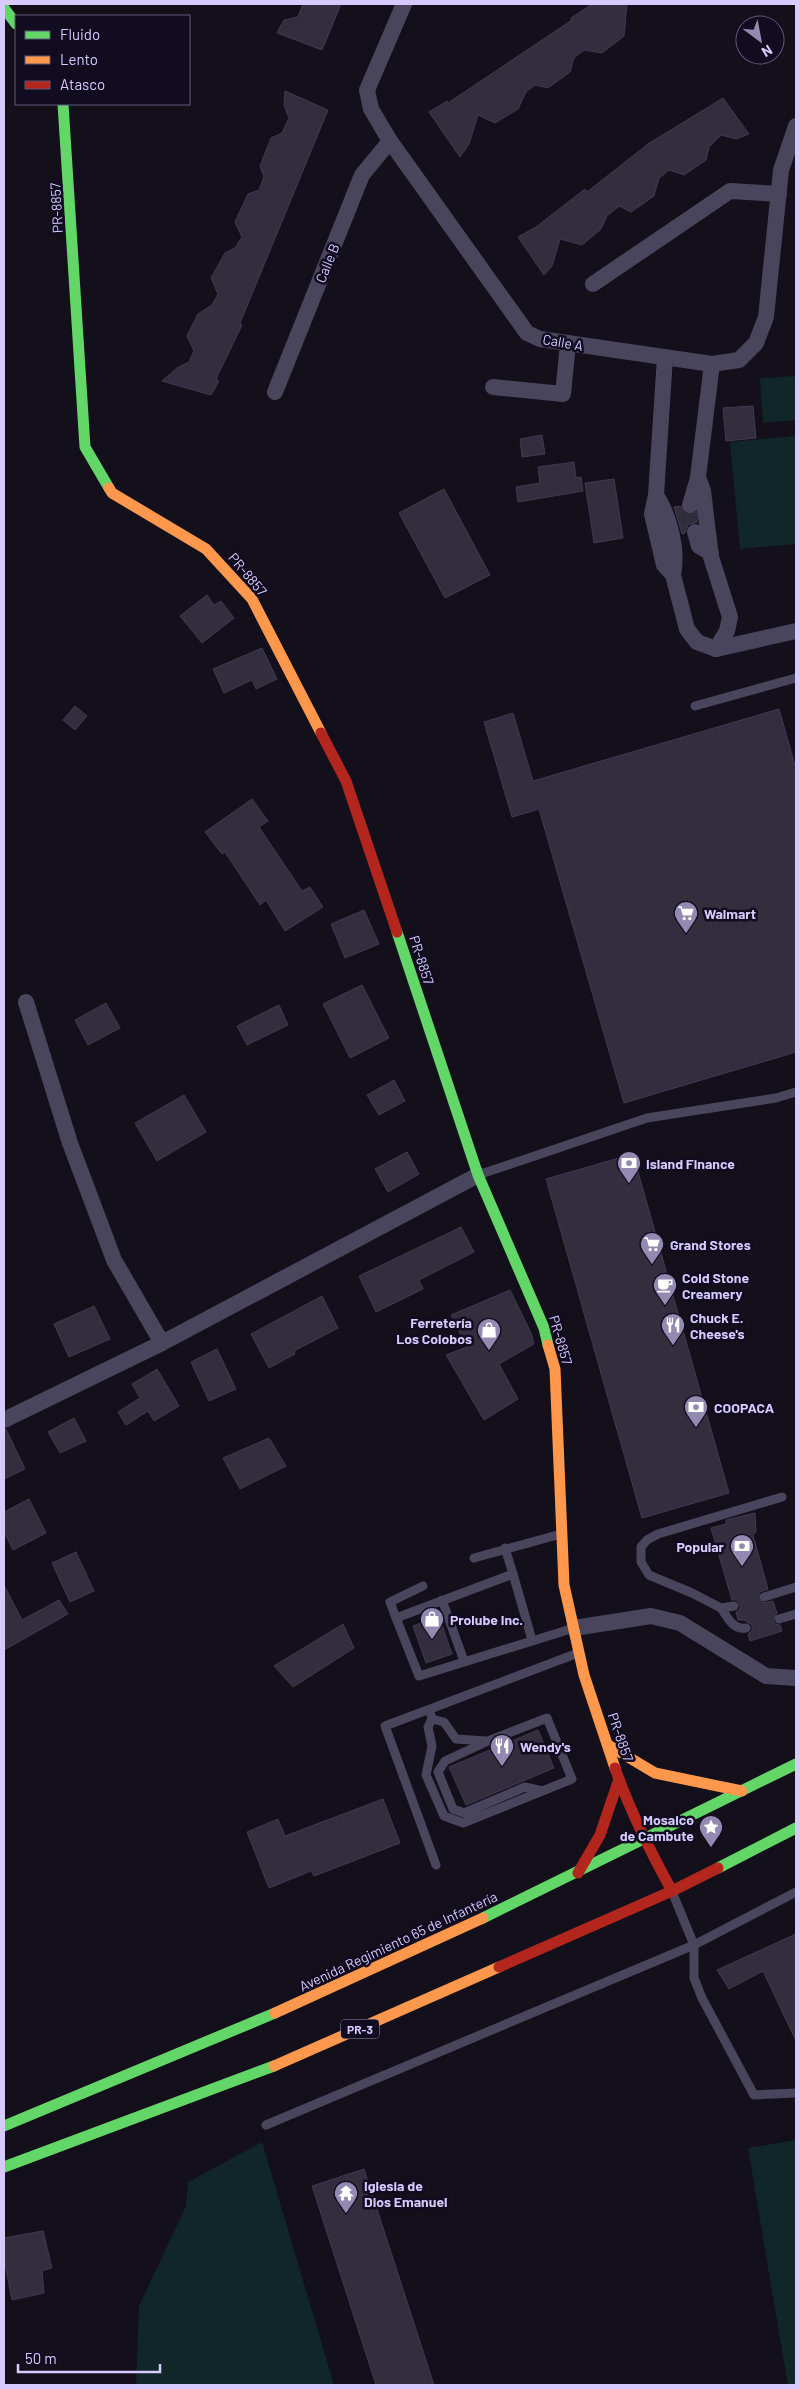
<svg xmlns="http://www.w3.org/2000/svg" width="800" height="2389" viewBox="0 0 800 2389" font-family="Barlow,sans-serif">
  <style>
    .grass { fill: #102628 }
    .building { fill: #322e3e; stroke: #403a50 }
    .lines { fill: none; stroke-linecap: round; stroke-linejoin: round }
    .street-tunnel { stroke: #302c3e; stroke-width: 16; stroke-dasharray: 16 8; stroke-linecap: butt }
    .lane { stroke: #48455d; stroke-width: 9 }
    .street { stroke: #48455d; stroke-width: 16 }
    .fast { stroke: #63d668; stroke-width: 11 }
    .slow { stroke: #ff974d; stroke-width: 11 }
    .jam { stroke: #b3261e; stroke-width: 11 }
    .labels { text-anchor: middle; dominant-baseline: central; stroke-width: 5; stroke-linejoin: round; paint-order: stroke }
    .shield { fill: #110c20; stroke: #9b92bc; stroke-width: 1 }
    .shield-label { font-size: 12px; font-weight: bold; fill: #d6cbff }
    .street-label { font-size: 14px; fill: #d6cbff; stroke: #110c20 }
    .poi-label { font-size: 14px; font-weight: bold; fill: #d6cbff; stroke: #110c20; text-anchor: start }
  </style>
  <rect width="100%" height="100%" fill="#13101c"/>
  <!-- grass -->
  <g class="grass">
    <polygon points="796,376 796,420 763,423 760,378"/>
    <polygon points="796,436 796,544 740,549 730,442"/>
    <polygon points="796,2140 796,2385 788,2385 748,2148"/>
    <polygon points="262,2142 334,2385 136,2385 139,2306 186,2206 188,2182"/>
  </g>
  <!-- building -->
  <g class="building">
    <polygon points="303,4 341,4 322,50 277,33 284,20 298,17"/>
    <polygon points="592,4 627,4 624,36 602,53 584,50 574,58 570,72 548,88 535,85 526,92 518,109 495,123 478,115 469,144 460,157 429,112 447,101 448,103 572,20 571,18"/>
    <polygon points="285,91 328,110 240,323 242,325 216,379 219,381 211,395 162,381 177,368 189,362 194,351 187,336 198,314 212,305 218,294 211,278 225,253 235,248 242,237 235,222 248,194 259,190 264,177 260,166 271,138 282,133 289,118 284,105"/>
    <polygon points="723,98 749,134 736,139 721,135 709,147 706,160 684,175 669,170 659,178 654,196 631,212 619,206 607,216 601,229 582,245 560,239 552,266 544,275 518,237 536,227 585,189 587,192 648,144"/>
    <polygon points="753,406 756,438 726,441 723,408"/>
    <polygon points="542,435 545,454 522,457 520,439"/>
    <polygon points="574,462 576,478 581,477 583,491 518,502 516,487 540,483 538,467"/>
    <polygon points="614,479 623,538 594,543 585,483"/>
    <polygon points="444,489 490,575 445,598 399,513"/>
    <polygon points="680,506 687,514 696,513 697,522 688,525 685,533 682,534 674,507"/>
    <polygon points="207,595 214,605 221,601 234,618 202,643 180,616"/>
    <polygon points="262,648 277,679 256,689 252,680 224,693 213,669"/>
    <polygon points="75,706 87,716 75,730 63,720"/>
    <polygon points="779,709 796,769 796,1052 624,1103 539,809 512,817 484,722 513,713 533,781"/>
    <polygon points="252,799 268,821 259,827 302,891 310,887 323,907 285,931 266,900 260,905 225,852 222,854 205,832"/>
    <polygon points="364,910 379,944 345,958 331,924"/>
    <polygon points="362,985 389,1038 350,1058 323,1004"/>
    <polygon points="106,1003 120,1028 88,1045 75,1020"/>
    <polygon points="279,1005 288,1025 247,1045 237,1026"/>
    <polygon points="394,1080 405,1101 379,1115 367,1095"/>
    <polygon points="184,1095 206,1132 157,1161 135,1123"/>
    <polygon points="407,1152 419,1174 388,1192 375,1169"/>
    <polygon points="633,1154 729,1493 642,1518 546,1179"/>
    <polygon points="461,1227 474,1252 419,1280 423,1289 376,1312 359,1276"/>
    <polygon points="510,1290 531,1333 534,1344 499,1364 518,1399 484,1420 446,1355 467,1347 451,1315"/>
    <polygon points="322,1296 338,1328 294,1351 295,1354 269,1368 251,1334"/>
    <polygon points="94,1306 110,1339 69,1357 54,1324"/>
    <polygon points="217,1349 236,1389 209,1401 191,1362"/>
    <polygon points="157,1369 179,1406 154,1421 148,1411 126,1425 118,1412 140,1398 132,1384"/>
    <polygon points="74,1418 86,1441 60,1453 48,1432"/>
    <polygon points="6,1429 25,1469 4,1479 4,1430"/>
    <polygon points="269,1438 286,1466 240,1489 223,1458"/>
    <polygon points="29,1499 46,1533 13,1550 4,1532 4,1512"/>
    <polygon points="755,1513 756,1532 753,1535 768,1589 760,1592 758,1598 763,1603 773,1601 777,1613 773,1620 775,1624 780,1625 782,1631 750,1641 748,1634 752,1631 752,1625 744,1620 738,1620 736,1612 740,1609 740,1605 737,1600 732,1600 711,1528 726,1524 726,1520"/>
    <polygon points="76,1552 94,1591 70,1602 52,1563"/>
    <polygon points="4,1585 22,1620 59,1600 68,1614 4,1650"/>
    <polygon points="439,1616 452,1654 426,1663 413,1626"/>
    <polygon points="343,1624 354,1648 293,1687 274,1666"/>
    <polygon points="538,1730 554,1768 466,1805 449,1767"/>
    <polygon points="383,1799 400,1843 314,1876 311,1871 269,1888 247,1832 278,1819 285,1836"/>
    <polygon points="796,1934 796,2041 763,1971 729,1989 717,1970"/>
    <polygon points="364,2169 434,2385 376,2385 312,2186"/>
    <polygon points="43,2231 52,2268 42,2271 44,2293 12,2300 4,2259 4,2238"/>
  </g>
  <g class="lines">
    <!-- street-tunnel -->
    <polyline class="street-tunnel" points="690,505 695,532"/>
    <!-- lane -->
    <g class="lane">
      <polyline points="695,706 796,678"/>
      <polyline points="478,1175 647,1118 776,1098 796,1092"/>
      <polyline points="505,1548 513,1574"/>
      <polyline points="474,1558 561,1534"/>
      <polyline points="764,1597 796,1587"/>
      <polyline points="442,1600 464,1661"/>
      <polyline points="734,1606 721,1608 692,1593 649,1575 641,1562 641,1547 647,1540 658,1534 782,1497"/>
      <path d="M721,1608c7,10 12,22 25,20"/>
      <polyline points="396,1618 390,1602 423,1586"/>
      <polyline points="779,1619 796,1614"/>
      <polyline points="532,1640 513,1574 396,1618 419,1676 574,1628"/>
      <polyline points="431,1715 432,1719 444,1722 456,1739 486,1741"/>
      <polyline points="432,1719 428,1727 432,1746 426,1775 444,1816 463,1823 572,1779 547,1718 488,1741 445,1761 438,1772 453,1809 464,1813 525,1787 543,1791"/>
      <polyline points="436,1865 385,1726 578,1653"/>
      <polyline points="673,1894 694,1945 694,1978 702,1998 754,2095 796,2093"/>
      <polyline points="266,2125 694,1945 796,1892"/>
    </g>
    <!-- street -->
    <g class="street">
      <polyline points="404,4 367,90 371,109 390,141 527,333 540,339 712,364 739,360 756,343 766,317 781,170 796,126"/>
      <polyline points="593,284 730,191 779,194"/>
      <polyline points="665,357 656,495 652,514 664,565 673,575 687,629 697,642 716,649"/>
      <polyline points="712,364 698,477 703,491 711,557 730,617 727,631 716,649"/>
      <polyline points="493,387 563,394 568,343"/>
      <polyline points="275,392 362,175 390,141"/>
      <path d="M656,495c14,22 22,55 17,80"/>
      <polyline points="690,505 698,478"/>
      <polyline points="695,532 699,546 711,553"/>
      <polyline points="716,649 796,631"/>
      <polyline points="26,1002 70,1143 114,1260 162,1343"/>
      <polyline points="4,1420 162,1343 478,1175"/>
      <polyline points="574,1628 651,1616 680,1623 766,1676 796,1678"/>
    </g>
    <!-- fast -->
    <g class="fast">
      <polyline points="4,8 16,24"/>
      <polyline points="63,104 85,447 109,488"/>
      <polyline points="397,932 478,1175 544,1328 548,1345"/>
      <polyline points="718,1868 796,1828"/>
      <polyline points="483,1918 796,1764"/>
      <polyline points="4,2126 275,2013"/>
      <polyline points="4,2167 274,2066"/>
    </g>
    <!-- slow -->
    <g class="slow">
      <polyline points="109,488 112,493 206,549 252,599 321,733"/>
      <polyline points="548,1345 555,1369 564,1585 584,1675 615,1768"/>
      <polyline points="608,1745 655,1773 742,1791"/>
      <polyline points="275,2013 483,1918"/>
      <polyline points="274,2066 499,1967"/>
    </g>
    <!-- jam -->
    <g class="jam">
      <polyline points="321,733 346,781 397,932"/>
      <path d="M615,1768c15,43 35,83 57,123"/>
      <polyline points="578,1873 600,1835 619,1779"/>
      <polyline points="499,1967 672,1891 718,1868"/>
    </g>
  </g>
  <!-- icons -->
  <defs>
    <g id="supermarket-pin" transform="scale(1.25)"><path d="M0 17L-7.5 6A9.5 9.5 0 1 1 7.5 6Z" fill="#928ab0" stroke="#110c20"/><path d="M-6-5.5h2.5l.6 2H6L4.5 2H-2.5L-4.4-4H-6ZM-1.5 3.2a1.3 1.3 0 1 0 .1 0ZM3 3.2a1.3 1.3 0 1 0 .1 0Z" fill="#fff"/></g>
    <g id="bank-pin" transform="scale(1.25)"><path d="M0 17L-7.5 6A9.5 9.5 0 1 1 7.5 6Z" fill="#928ab0" stroke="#110c20"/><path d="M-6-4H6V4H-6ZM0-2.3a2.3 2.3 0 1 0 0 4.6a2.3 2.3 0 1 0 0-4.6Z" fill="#fff"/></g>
    <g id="cafe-pin" transform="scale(1.25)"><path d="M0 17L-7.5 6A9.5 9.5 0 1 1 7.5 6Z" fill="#928ab0" stroke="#110c20"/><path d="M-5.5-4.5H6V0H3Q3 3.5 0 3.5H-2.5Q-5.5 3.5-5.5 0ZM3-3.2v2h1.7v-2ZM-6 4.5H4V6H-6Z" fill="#fff"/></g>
    <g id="restaurant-pin" transform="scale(1.25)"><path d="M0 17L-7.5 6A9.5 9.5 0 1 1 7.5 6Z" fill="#928ab0" stroke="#110c20"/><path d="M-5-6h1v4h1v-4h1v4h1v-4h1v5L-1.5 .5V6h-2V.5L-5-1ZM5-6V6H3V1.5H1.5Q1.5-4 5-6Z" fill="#fff"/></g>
    <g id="shop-pin" transform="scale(1.25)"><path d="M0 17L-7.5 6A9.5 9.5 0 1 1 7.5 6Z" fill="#928ab0" stroke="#110c20"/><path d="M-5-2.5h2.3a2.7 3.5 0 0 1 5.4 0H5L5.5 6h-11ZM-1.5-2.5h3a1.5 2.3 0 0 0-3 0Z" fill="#fff"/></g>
    <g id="sight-pin" transform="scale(1.25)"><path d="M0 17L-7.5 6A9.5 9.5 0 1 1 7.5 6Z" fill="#928ab0" stroke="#110c20"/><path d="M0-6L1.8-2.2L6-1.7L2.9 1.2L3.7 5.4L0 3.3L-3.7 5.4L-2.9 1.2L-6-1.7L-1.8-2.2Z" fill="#fff"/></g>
    <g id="temple-pin" transform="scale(1.25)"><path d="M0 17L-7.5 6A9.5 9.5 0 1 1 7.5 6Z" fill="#928ab0" stroke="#110c20"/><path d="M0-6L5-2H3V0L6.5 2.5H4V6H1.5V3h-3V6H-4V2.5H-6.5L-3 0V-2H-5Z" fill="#fff"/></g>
  </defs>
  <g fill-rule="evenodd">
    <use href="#supermarket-pin" x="686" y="913"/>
    <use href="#bank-pin" x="629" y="1163"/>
    <use href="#supermarket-pin" x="652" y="1244"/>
    <use href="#cafe-pin" x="665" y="1285"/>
    <use href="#restaurant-pin" x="673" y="1325"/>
    <use href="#shop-pin" x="489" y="1330"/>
    <use href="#bank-pin" x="696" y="1407"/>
    <use href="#bank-pin" x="742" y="1546"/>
    <use href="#shop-pin" x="432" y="1619"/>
    <use href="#restaurant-pin" x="502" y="1746"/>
    <use href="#sight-pin" x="711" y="1827"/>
    <use href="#temple-pin" x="346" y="2193"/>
  </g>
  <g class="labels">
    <!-- shield labels -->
    <rect class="shield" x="341" y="2019.5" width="38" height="19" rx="4"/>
    <g class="shield-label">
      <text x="360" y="2029">PR-3</text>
    </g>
    <!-- street labels -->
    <g class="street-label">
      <text transform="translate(56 208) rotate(-93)">PR-8857</text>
      <text transform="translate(327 263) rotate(-68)">Calle B</text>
      <text transform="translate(563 342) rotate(10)">Calle A</text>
      <text transform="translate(248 574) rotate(50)">PR-8857</text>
      <text transform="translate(422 960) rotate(72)">PR-8857</text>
      <text transform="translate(561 1340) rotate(74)">PR-8857</text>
      <text transform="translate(621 1737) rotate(71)">PR-8857</text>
      <text transform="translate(398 1941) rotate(-25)">Avenida Regimiento 65 de Infantería</text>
    </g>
    <!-- poi labels -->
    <g class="poi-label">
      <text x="704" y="913">Walmart</text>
      <text x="646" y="1163">Island Finance</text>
      <text x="670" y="1244">Grand Stores</text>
      <text x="682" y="1277">Cold Stone<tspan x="682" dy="16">Creamery</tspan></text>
      <text x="690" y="1317">Chuck E.<tspan x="690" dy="16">Cheese's</tspan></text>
      <text x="472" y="1322" text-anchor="end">Ferretería<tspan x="472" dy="16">Los Colobos</tspan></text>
      <text x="714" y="1407">COOPACA</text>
      <text x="724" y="1546" text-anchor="end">Popular</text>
      <text x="450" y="1619">Prolube Inc.</text>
      <text x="520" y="1746">Wendy's</text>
      <text x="694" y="1819" text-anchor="end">Mosaico<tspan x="694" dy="16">de Cambute</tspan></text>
      <text x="364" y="2185">Iglesia de<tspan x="364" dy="16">Dios Emanuel</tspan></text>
    </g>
  </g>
  <!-- border -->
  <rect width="800" height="2389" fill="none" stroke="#d6cbff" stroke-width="10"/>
  <!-- legend -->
  <rect x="15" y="15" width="175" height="90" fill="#110c20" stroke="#605879"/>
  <rect x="25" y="31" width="25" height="8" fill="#63d668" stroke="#605879"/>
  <text x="60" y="40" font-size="15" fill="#d6cbff">Fluido</text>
  <rect x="25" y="56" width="25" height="8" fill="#ff974d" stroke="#605879"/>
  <text x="60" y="65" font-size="15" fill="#d6cbff">Lento</text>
  <rect x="25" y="81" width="25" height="8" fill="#b3261e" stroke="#605879"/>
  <text x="60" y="90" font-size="15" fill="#d6cbff">Atasco</text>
  <!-- north arrow -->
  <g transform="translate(760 40) rotate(148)"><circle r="24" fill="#110c20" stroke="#605879"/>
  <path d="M0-4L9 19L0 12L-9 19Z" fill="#928ab0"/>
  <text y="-8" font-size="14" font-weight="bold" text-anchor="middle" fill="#d6cbff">N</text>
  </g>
  <!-- scale -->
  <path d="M18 2364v8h142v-8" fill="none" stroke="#d6cbff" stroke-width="2.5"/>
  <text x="25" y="2364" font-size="15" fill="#d6cbff" stroke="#110c20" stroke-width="4" paint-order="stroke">50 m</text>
</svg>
